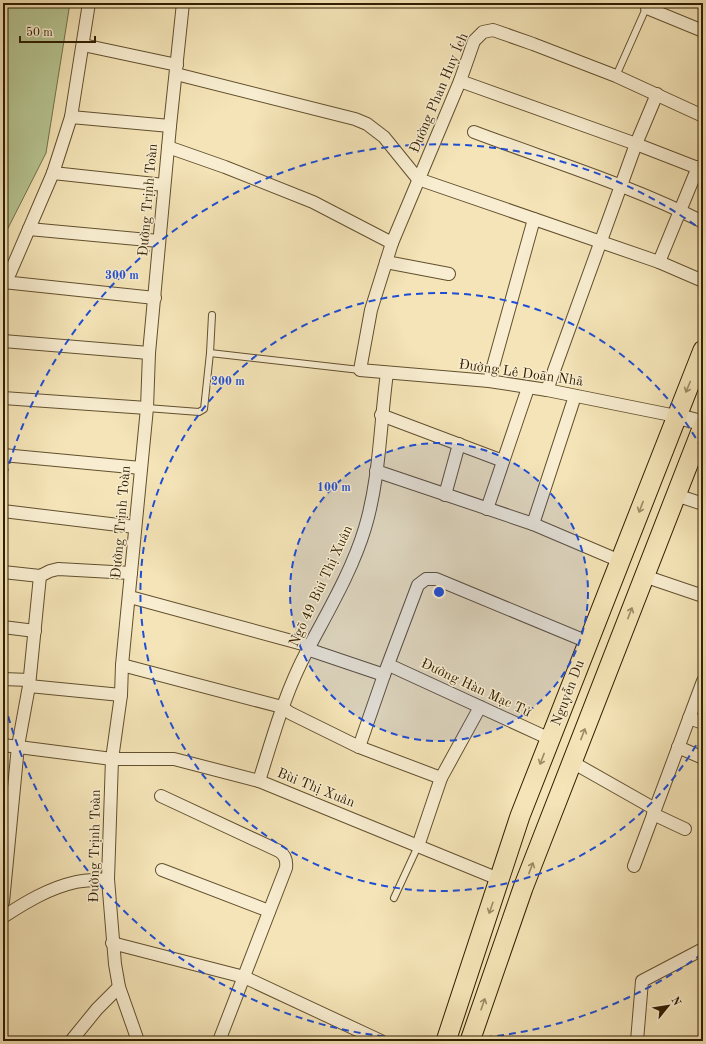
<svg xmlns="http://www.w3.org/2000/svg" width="706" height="1044" viewBox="0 0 706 1044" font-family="'Old Standard TT',serif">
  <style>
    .green { fill: #b6c592; stroke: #74724a }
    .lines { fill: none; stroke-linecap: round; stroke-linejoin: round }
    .service-casing { stroke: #62502e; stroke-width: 8 }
    .minor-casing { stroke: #62502e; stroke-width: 14 }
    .tertiary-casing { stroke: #62502e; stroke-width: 17 }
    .primary-casing { stroke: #311e01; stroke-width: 21 }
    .service { stroke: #f8edd0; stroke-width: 6 }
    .minor { stroke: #f8edd0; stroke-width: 12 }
    .tertiary { stroke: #f8edd0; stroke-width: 15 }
    .primary { stroke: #f4e4b7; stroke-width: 19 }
    .oneway { stroke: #9c8b65 }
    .ring { fill: none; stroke: #1d4ed8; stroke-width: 2; stroke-dasharray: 7 5 }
    .labels { text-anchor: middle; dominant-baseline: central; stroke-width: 3; stroke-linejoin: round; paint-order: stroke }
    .street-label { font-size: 14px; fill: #311e01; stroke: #f8edd0 }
    .centre { fill: #1d4ed8; stroke: #f8edd0; stroke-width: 2 }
    .ring-label { font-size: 12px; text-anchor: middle; font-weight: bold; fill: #1d4ed8; stroke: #f8edd0; stroke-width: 3; stroke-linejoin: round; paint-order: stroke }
  </style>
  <rect width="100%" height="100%" fill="#f4e4b7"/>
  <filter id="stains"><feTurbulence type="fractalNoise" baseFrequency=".005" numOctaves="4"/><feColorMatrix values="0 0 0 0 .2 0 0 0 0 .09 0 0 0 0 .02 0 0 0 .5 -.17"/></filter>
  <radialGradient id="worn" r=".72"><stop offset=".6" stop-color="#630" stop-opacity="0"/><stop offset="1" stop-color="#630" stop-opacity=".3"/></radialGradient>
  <!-- green -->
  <polygon class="green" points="3,3 70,3 46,153 3,238"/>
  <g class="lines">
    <!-- service casing -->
    <g class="service-casing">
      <g id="service">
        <polyline points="616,76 647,6"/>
        <polyline points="210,353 360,370"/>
        <polyline points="147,408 199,412 204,409 210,353 212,315"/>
        <polyline points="394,898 418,846"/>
      </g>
    </g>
    <!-- minor casing -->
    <g class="minor-casing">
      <g id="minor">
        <polyline points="647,8 703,31"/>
        <polyline points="83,45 177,65"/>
        <polyline points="176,74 355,119 367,124 384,137 418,179 659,262 703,281"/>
        <polyline points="460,81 636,144 703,170"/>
        <polyline points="71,117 170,126"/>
        <path d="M474,132c77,29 156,53 229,90"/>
        <polyline points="168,147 225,167 313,202 392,243"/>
        <polyline points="53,173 164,185"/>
        <polyline points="29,229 159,241"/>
        <polyline points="386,262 449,274"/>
        <polyline points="659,262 698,167"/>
        <polyline points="3,282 10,273 53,173 71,117 89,3"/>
        <polyline points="3,282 155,298"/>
        <polyline points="3,341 149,353"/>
        <polyline points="489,381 534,219"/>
        <polyline points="547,390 636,144 657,94"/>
        <polyline points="3,398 147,408"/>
        <polyline points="381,415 503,461"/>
        <polyline points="676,416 547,390 489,381 360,370 371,310 392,243 460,81 474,41 483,32 493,30 533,44 616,76 703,116"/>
        <polyline points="3,455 141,468"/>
        <polyline points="376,471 533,524 620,561"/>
        <polyline points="445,495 459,444"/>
        <polyline points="676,495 703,504"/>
        <polyline points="487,509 528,388"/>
        <polyline points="3,511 135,527"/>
        <polyline points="533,524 575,396"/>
        <polyline points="3,572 40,576 50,571 58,569 131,573"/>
        <polyline points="644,576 703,596"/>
        <polyline points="130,597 310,646"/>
        <polyline points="3,627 35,631"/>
        <polyline points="307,649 384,675"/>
        <polyline points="122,665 282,707 290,713 359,747 441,778"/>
        <polyline points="389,665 550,739"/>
        <polyline points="3,679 29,680"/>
        <polyline points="29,686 121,695"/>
        <polyline points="689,718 703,723"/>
        <polyline points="3,745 112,759 174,759 259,781 501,880"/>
        <polyline points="359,747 384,675 418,585 426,579 436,579 588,642"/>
        <polyline points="678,747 703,758"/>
        <polyline points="572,762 655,809"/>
        <path d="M259,781c14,-44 26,-89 48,-130 21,-40 45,-80 58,-123 15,-50 15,-104 22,-155"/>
        <path d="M161,796l118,55c6,4 8,9 7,17l-67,173"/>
        <polyline points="653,814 685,829"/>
        <polyline points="418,846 441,778 480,707"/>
        <polyline points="634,866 703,681"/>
        <polyline points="162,870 269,911"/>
        <polyline points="3,902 18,746 29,686 40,576"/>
        <path d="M3,917c23,-15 46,-29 73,-35 10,-2 22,-2 32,-3"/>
        <polyline points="112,943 244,977 381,1041"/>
        <polyline points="71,1041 97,1009 119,987"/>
        <polyline points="138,1041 119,987 115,964 108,879 112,759 121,695 122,665 147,408 149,353 170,126 183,3"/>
        <polyline points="637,1041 642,981 703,949"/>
      </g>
    </g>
    <!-- tertiary casing -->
    <g class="tertiary-casing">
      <polyline id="tertiary" points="676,416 703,423"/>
    </g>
    <!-- primary casing -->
    <g class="primary-casing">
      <g id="primary">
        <polyline points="446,1041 520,816 703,350"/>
        <polyline points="470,1041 523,888 703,426"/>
      </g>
    </g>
    <!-- service -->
    <use href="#service" class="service"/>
    <!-- minor -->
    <use href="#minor" class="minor"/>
    <!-- tertiary -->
    <use href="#tertiary" class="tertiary"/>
    <!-- primary -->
    <use href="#primary" class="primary"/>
  </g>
  <!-- one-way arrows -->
  <defs><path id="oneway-shaft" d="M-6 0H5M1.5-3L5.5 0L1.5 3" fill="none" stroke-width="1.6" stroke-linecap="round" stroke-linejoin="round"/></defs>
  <g class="oneway">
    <use href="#oneway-shaft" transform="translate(688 387) rotate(112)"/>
    <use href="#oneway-shaft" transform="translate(641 507) rotate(111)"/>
    <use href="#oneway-shaft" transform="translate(630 613) rotate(-69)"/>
    <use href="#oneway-shaft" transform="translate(583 734) rotate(-69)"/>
    <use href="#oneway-shaft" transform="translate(542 759) rotate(111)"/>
    <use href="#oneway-shaft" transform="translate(531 868) rotate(-69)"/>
    <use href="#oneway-shaft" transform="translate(491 908) rotate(109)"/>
    <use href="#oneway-shaft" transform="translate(483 1004) rotate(-71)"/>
  </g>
  <!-- distance rings -->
  <circle cx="439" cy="592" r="149" fill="#1d4ed8" fill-opacity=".12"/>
  <g class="ring">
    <circle cx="439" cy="592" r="149"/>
    <path d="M702 735A299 299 0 1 1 702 449"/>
    <path d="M702 954A448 448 0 0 1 3 697M3 487A448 448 0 0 1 702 230"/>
  </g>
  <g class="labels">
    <!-- street labels -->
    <g class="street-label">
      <text transform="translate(439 93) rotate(-67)">Đường Phan Huy Ích</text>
      <text transform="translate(148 200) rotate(-85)">Đường Trịnh Toàn</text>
      <text transform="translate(521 373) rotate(8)">Đường Lê Doãn Nhã</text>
      <text transform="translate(121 522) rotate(-85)">Đường Trịnh Toàn</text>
      <text transform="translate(321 586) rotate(-65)">Ngõ 49 Bùi Thị Xuân</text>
      <text transform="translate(476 688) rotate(25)">Đường Hàn Mạc Tử</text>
      <text transform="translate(568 693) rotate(-69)">Nguyễn Du</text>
      <text transform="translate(316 788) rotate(22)">Bùi Thị Xuân</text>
      <text transform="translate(95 846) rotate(-89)">Đường Trịnh Toàn</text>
    </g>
  </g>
  <circle cx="439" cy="592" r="6" class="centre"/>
  <g class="ring-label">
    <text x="122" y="279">300 m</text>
    <text x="228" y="385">200 m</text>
    <text x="334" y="491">100 m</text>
  </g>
  <!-- margin -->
  <rect width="706" height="1044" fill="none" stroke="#f4e4b7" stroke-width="16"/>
  <rect x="4" y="4" width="698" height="1036" fill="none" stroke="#311e01" stroke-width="2"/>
  <rect x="8" y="8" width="690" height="1028" fill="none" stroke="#311e01"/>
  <!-- north arrow -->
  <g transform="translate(668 1006) rotate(60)" stroke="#f8edd0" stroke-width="3" paint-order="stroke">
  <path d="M0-3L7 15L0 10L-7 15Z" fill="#311e01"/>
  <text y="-6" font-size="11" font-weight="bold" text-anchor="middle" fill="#311e01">N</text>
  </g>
  <!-- scale -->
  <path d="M20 36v6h75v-6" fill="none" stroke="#311e01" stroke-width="2"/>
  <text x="26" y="36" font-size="12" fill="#311e01" stroke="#f8edd0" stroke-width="3" paint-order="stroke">50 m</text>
  <rect width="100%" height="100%" filter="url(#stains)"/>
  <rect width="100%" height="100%" fill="url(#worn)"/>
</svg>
